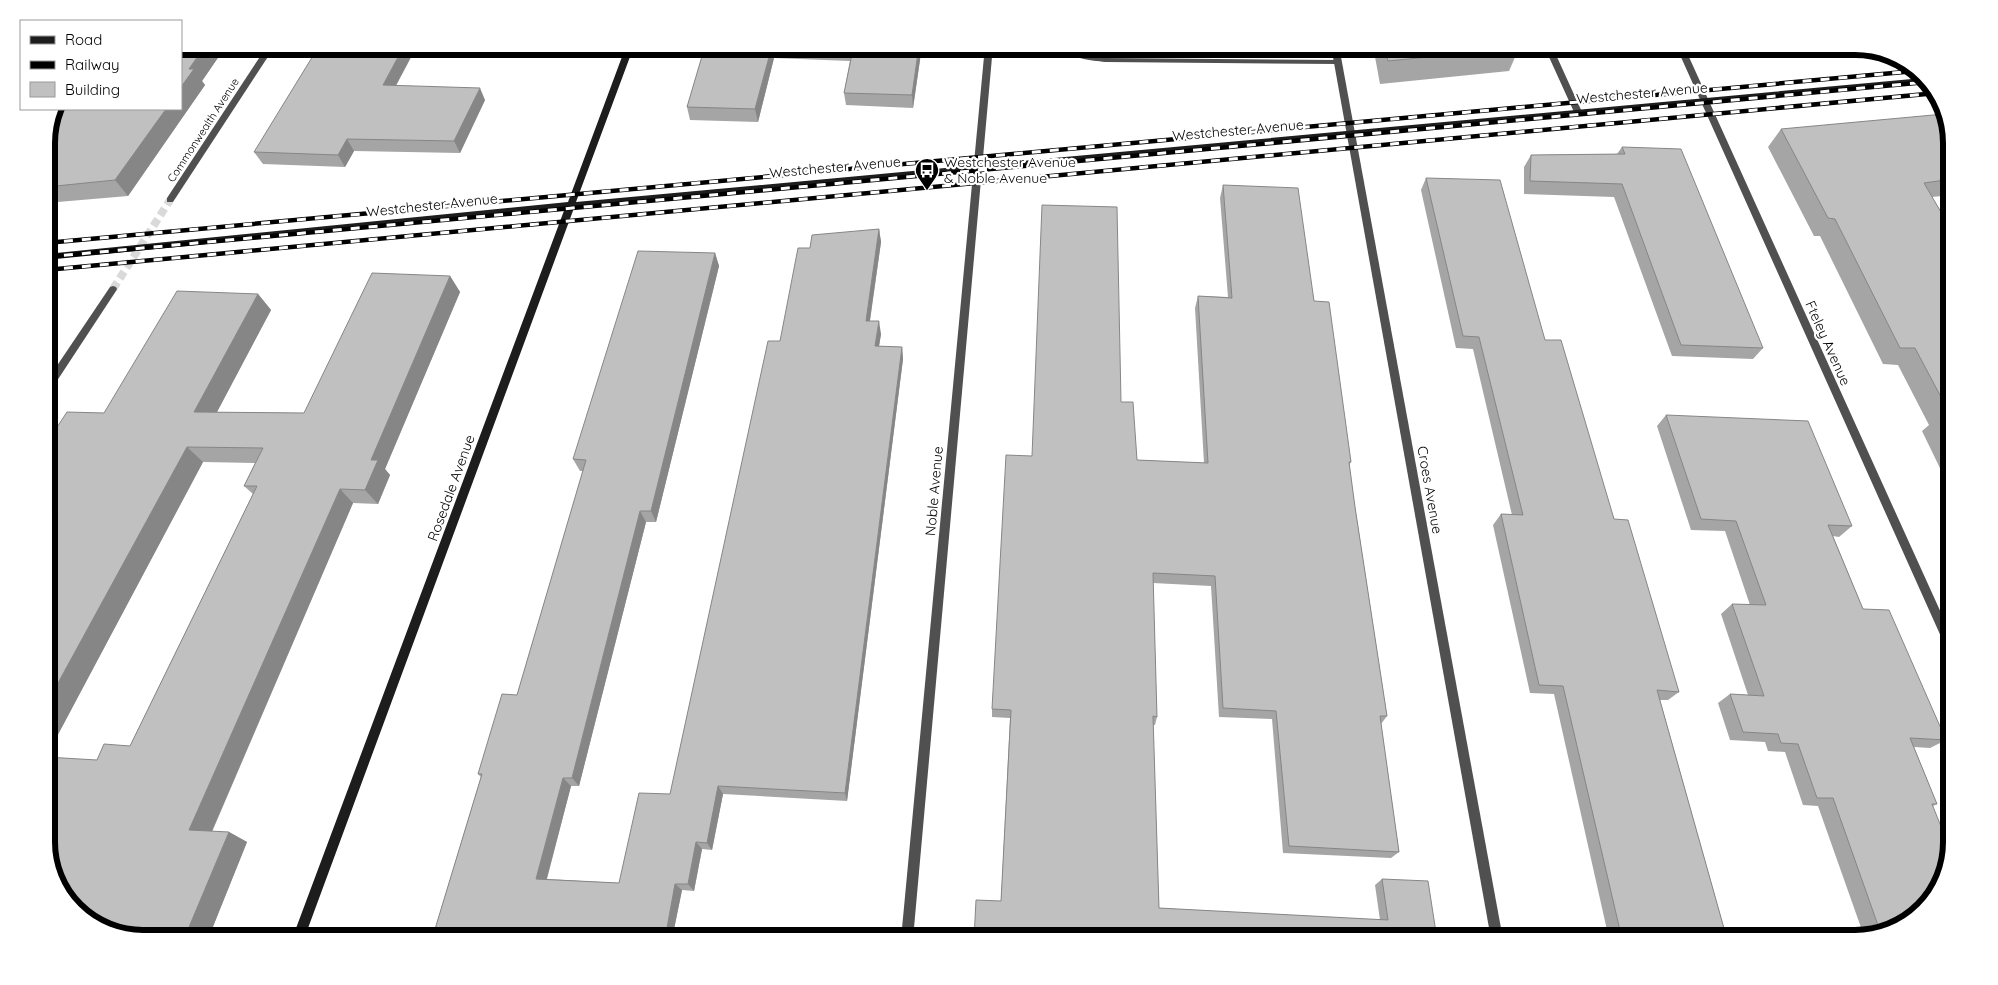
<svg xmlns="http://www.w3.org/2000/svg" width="1998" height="985" viewBox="0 0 1998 985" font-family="Quicksand,sans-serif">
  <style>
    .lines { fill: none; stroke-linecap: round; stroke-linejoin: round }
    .street-tunnel { stroke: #d9d9d9; stroke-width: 8; stroke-dasharray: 8 4.5; stroke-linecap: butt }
    .lane { fill: #505050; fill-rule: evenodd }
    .street { fill: #505050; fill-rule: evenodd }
    .secondary { fill: #1d1d1d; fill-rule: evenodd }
    .rail-casing { stroke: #000; stroke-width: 4.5 }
    .rail { stroke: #fff; stroke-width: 3; stroke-dasharray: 9; stroke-linecap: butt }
    .wall { fill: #a5a5a5 }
    .shaded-wall { fill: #868686 }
    .building { fill: #c0c0c0; stroke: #868686 }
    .labels { text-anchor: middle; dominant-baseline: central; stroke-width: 4.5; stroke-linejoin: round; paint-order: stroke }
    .far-street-label { font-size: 11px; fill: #000; stroke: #fff }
    .street-label { font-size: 14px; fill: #000; stroke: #fff }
    .poi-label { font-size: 14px; fill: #000; stroke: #fff; text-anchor: start }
    .rim { fill: none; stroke: #000; stroke-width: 6 }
  </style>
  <rect width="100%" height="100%" fill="#fff"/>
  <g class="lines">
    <!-- street-tunnel -->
    <polyline class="street-tunnel" points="113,289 170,200"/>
    <!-- lane -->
    <g class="lane">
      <path d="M1064,46h8l6,6 27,6 233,2 4,2 -4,2 -233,-2c-13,-2 -35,-2 -41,-16z"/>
      <polygon points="1544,46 1552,46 1582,112 1581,114 1575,114 1574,112"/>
    </g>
    <!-- street -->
    <g class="street">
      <polygon points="267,46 275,46 173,202 167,202 167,198"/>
      <polygon points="985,46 993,46 913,939 901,939"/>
      <polygon points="1331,46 1339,46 1503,939 1491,939"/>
      <polygon points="1676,46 1684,46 1952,637 1952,655 1948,654 1947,650"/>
      <polygon points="113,286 116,287 117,289 116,291 49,393 46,394 46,382 110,287"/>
    </g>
    <!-- secondary -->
    <polygon class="secondary" points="626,46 634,46 576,202 1923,78 1927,82 574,208 304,939 292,939 565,208 46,260 46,254 568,202"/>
    <!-- rail casing -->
    <g class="rail-casing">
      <g id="rail">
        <polyline points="46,243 1915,71"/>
        <polyline points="46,257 1927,82"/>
        <polyline points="46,270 1937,93"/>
      </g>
    </g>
    <!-- rail -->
    <use href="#rail" class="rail"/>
  </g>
  <!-- wall -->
  <g class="wall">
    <polygon points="181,46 226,46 202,81 205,85 128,196 46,203 46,136"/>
    <polygon points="528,46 572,46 569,53 530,52"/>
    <polygon points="678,46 922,46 913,108 846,105 844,93 850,61 774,58 758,122 690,120 687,107 702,57 681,56"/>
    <polygon points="1373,46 1518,46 1519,48 1509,71 1380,84"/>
    <polygon points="396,86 485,100 460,153 354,151 345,167 263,164 254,152"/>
    <polygon points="1781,129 1952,136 1952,195 1932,197 1952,231 1952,493 1922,431 1929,425 1898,365 1883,364 1820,236 1814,236 1768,147"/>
    <polygon points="1622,147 1763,348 1753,359 1672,356 1614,197 1524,194 1524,167 1531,155 1617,154"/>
    <polygon points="1426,178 1545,340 1614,519 1679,692 1668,700 1660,700 1727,939 1609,939 1554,694 1530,693 1493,525 1501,514 1512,515 1473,349 1456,348 1421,190"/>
    <polygon points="1223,185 1314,301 1351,462 1349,465 1355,507 1387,716 1381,724 1399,852 1391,858 1283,853 1272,719 1219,717 1211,586 1153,583 1157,717 1155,725 1153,725 1159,908 1380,920 1375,885 1382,879 1437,939 1001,901 1010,718 992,717 992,709 1032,456 1121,402 1137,460 1204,463 1195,308 1198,296 1228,297 1220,198"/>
    <polygon points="879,229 881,242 870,321 881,334 879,346 902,347 903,359 847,801 723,794 712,850 702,849 694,891 682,890 672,939 432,939 481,777 478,774 517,695 583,471 580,471 573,459 715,253 719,266 656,522 646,522 579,786 571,786 547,879 619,883 670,794 780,341 810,248"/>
    <polygon points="450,276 460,292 385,469 390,475 378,504 353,503 212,832 229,832 247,842 208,939 142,939 97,760 130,746 253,494 244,486 255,463 203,462 46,757 46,444 104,413 258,294 271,310 217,412 304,413"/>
    <polygon points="1666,415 1852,526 1839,537 1833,536 1863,609 1946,740 1930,748 1914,747 1937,804 1933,806 1909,923 1864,936 1818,806 1803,805 1785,752 1768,751 1765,742 1730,740 1718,703 1730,694 1748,695 1721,614 1732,604 1750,605 1725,531 1691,530 1657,426"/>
  </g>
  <!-- shaded-wall -->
  <g class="shaded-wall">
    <polygon points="205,46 226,46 202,81 205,85 128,196 115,180 166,109 181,109 181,87 189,69"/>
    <polygon points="404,46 417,46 390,97 383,85"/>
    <polygon points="566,46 572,46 569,53"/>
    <polygon points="772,46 774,58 758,122 755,109"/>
    <polygon points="919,46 922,46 913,108 912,95"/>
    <polygon points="480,88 485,100 460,153 454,141"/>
    <polygon points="347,139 354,151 345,167 338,155"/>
    <polygon points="879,229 881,242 868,333 866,321"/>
    <polygon points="715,253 719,266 656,522 651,511"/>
    <polygon points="450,276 460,292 385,469 390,475 378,504 365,490 371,460"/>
    <polygon points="258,294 271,310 209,427 194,412"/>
    <polygon points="879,321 881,334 877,358 875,346"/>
    <polygon points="902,347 903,359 847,801 845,793"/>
    <polygon points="187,447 203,462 46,757 46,705"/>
    <polygon points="340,489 353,503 208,840 189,830"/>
    <polygon points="640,511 646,522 579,786 572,778"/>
    <polygon points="563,778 571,786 545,885 536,879"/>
    <polygon points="718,786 723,794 712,850 707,843"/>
    <polygon points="229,832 247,842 208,939 184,939"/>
    <polygon points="696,842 702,849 694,891 688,884"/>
    <polygon points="675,884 682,890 672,939 665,939"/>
  </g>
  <!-- building -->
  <g class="building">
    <polygon points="181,46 205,46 189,69 194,69 181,87"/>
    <polygon points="319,46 404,46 383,85 480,88 454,141 347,139 338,155 254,152"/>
    <polygon points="705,46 772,46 755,109 687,107"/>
    <polygon points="784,46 919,46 912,95 844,93 853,49"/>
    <polygon points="1385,46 1518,46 1519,48 1388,61"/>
    <polygon points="59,109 166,109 115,180 46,187 46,136"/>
    <polygon points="1944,114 1952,136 1952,179 1924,183 1952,231 1952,438 1940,416 1951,416 1915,348 1900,348 1835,219 1828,218 1781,129"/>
    <polygon points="1622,147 1681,149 1763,348 1681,345 1622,184 1530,181 1531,155 1625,154"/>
    <polygon points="1426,178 1500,180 1545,340 1561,340 1614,519 1628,520 1679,692 1657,690 1727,939 1622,939 1563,686 1539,685 1501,514 1523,515 1479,337 1463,336"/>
    <polygon points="1223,185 1298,188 1314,301 1329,302 1351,462 1349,462 1355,507 1387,716 1380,716 1399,852 1289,846 1276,711 1223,708 1215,576 1153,573 1157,717 1153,716 1159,908 1388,920 1382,879 1428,881 1437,939 974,939 976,900 1001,901 1011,710 992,709 1006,455 1032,456 1042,205 1117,207 1121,402 1133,402 1137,460 1208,463 1198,296 1232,298"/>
    <polygon points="879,229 866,321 879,321 875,346 902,347 845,793 718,786 707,843 696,842 688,884 675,884 665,939 432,939 482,774 478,774 502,694 517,695 586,460 573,459 638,251 715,253 651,511 640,511 572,778 563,778 536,879 619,883 639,793 670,794 768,341 780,341 798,248 810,248 812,235"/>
    <polygon points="372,273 450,276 371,460 378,460 365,490 340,489 189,830 229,832 184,939 142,939 100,929 63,896 46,849 46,757 97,760 104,744 130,746 257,486 244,486 263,448 187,447 46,705 46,444 67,412 104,413 177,291 258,294 194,412 304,413"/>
    <polygon points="1666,415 1808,421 1852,526 1828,525 1863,609 1889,610 1946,740 1910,738 1937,804 1932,804 1950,849 1942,885 1909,923 1880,931 1833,798 1817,798 1798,744 1781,743 1778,734 1743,732 1730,694 1764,696 1732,604 1766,605 1736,521 1701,519"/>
  </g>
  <!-- icons -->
  <defs>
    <g id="bus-pin" transform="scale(1.25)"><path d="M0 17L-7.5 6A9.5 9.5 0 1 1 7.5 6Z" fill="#000" stroke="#fff"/><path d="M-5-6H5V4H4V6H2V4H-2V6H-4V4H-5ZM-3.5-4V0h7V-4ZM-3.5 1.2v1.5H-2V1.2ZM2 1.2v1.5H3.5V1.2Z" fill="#fff"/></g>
  </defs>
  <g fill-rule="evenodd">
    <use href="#bus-pin" x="927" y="170"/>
  </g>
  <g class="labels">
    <!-- far-street labels -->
    <g class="far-street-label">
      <text transform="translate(203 130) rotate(-57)">Commonwealth Avenue</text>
    </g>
    <!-- street labels -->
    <g class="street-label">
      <text transform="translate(1642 93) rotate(-5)">Westchester Avenue</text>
      <text transform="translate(1238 130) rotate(-5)">Westchester Avenue</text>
      <text transform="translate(835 167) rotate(-5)">Westchester Avenue</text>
      <text transform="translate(432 205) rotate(-6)">Westchester Avenue</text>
      <text transform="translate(1828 343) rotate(66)">Fteley Avenue</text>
      <text transform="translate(451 488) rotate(-70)">Rosedale Avenue</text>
      <text transform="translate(1430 490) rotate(80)">Croes Avenue</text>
      <text transform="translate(934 491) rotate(-85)">Noble Avenue</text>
    </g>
    <!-- poi labels -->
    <g class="poi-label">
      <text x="944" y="162">Westchester Avenue<tspan x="944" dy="16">&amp; Noble Avenue</tspan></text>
    </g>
  </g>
  <!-- crop -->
  <path d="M0 0H1998V985H0ZM143 55H1855A88 88 0 0 1 1943 143V842A88 88 0 0 1 1855 930H143A88 88 0 0 1 55 842V143A88 88 0 0 1 143 55Z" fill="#fff" fill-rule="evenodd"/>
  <path class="rim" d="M143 55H1855A88 88 0 0 1 1943 143V842A88 88 0 0 1 1855 930H143A88 88 0 0 1 55 842V143A88 88 0 0 1 143 55Z"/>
  <!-- legend -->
  <rect x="20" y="20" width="162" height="90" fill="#ffffff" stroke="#999999"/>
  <rect x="30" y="36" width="25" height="8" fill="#1d1d1d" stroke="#999999"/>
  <text x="65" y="45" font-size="15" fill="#000000">Road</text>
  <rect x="30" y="61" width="25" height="8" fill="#000000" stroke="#999999"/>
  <text x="65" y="70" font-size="15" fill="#000000">Railway</text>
  <rect x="30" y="82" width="25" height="15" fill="#c0c0c0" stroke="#999999"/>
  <text x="65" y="95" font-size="15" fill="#000000">Building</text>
</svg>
